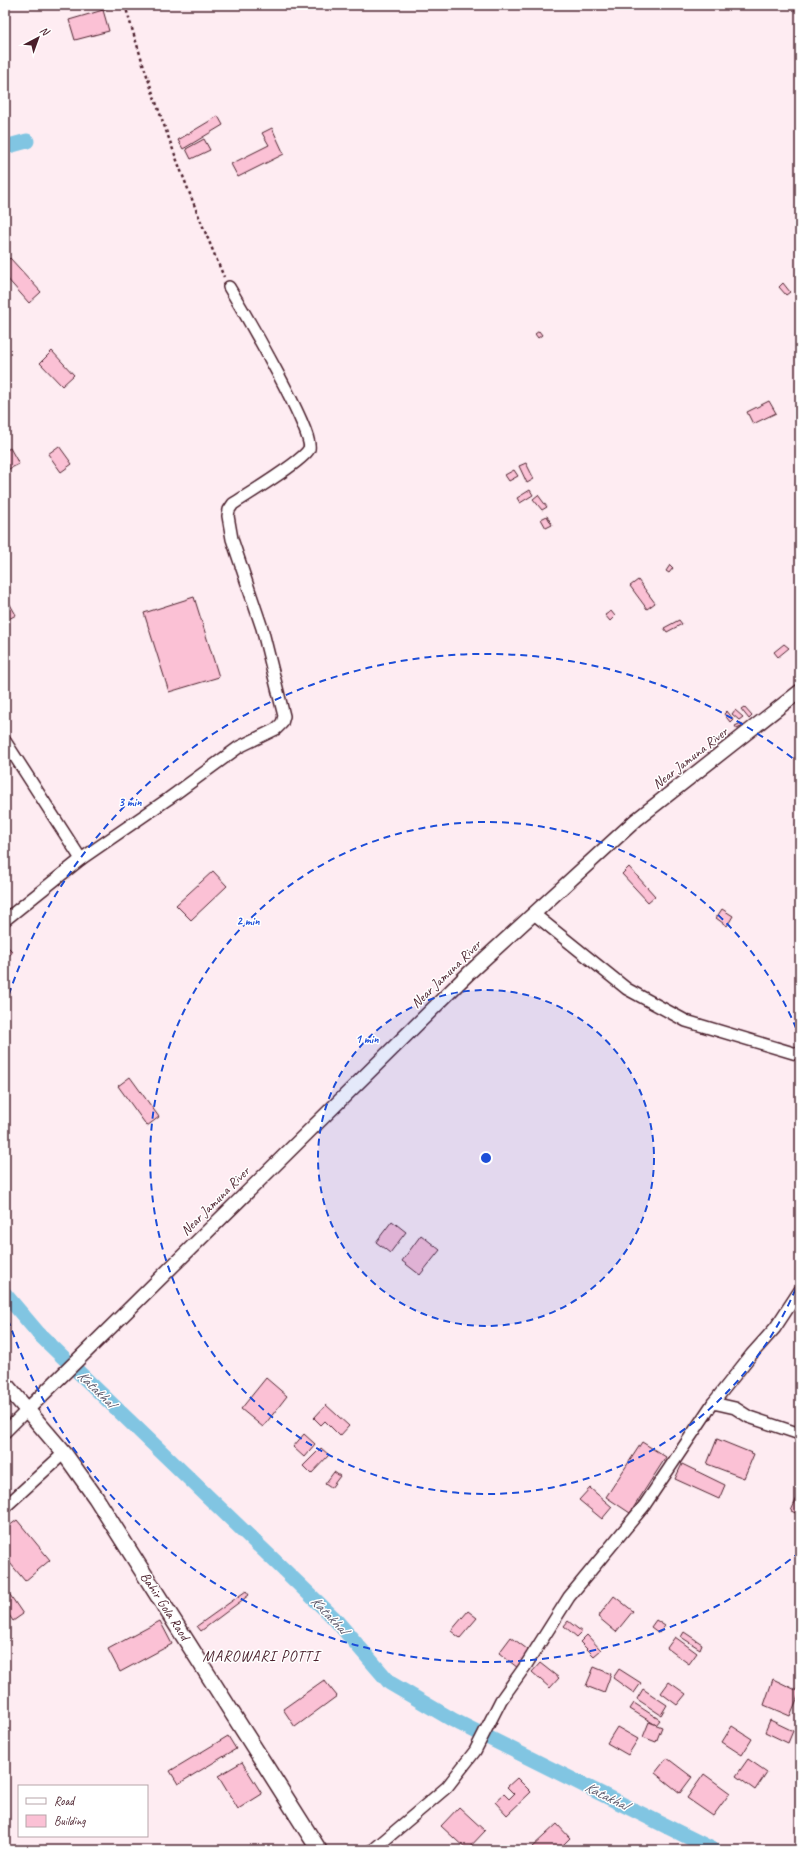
<svg xmlns="http://www.w3.org/2000/svg" width="805" height="1855" viewBox="0 0 805 1855" font-family="Caveat,sans-serif">
  <style>
    .lines { fill: none; stroke-linecap: round; stroke-linejoin: round }
    .canal { stroke: #81c5e2; stroke-width: 15 }
    .building { fill: #fbc1d5; stroke: #4a1f2b }
    .minor-casing { stroke: #4a1f2b; stroke-width: 14 }
    .tertiary-casing { stroke: #4a1f2b; stroke-width: 16 }
    .secondary-casing { stroke: #4a1f2b; stroke-width: 18 }
    .path { stroke: #4a1f2b; stroke-width: 2.5; stroke-dasharray: 3 3; stroke-linecap: butt }
    .minor { stroke: #fff; stroke-width: 11 }
    .tertiary { stroke: #fff; stroke-width: 13 }
    .secondary { stroke: #fff; stroke-width: 15 }
    .ring { fill: none; stroke: #1d4ed8; stroke-width: 2; stroke-dasharray: 7 5 }
    .labels { text-anchor: middle; dominant-baseline: central; stroke-width: 3; stroke-linejoin: round; paint-order: stroke }
    .street-label { font-size: 14px; fill: #4a1f2b; stroke: #fff }
    .water-label { font-size: 15px; font-style: italic; fill: #5d596b; stroke: #fff }
    .neighbourhood-label { font-size: 15px; letter-spacing: 1px; fill: #4a1f2b; stroke: #fff }
    .centre { fill: #1d4ed8; stroke: #fff; stroke-width: 2 }
    .ring-label { font-size: 12px; text-anchor: middle; font-weight: bold; fill: #1d4ed8; stroke: #fff; stroke-width: 3; stroke-linejoin: round; paint-order: stroke }
  </style>
  <rect width="100%" height="100%" fill="#feecf2"/>
  <filter id="ink" filterUnits="userSpaceOnUse"><feTurbulence type="fractalNoise" baseFrequency=".025" numOctaves="2"/><feDisplacementMap in="SourceGraphic" scale="8" xChannelSelector="R" yChannelSelector="G"/><feConvolveMatrix kernelMatrix="1 2 1 2 8 2 1 2 1" color-interpolation-filters="sRGB"/></filter>
  <g filter="url(#ink)">
    <g class="lines">
      <!-- canal -->
      <g class="canal">
        <polyline points="5,147 27,141"/>
        <polyline points="5,1294 39,1334 334,1618 390,1683 453,1720 714,1850"/>
      </g>
    </g>
    <!-- building -->
    <g class="building">
      <polygon points="100,5 107,5 108,8 101,10"/>
      <polygon points="103,10 109,31 75,40 69,20"/>
      <polygon points="218,116 223,125 183,149 178,140"/>
      <polygon points="272,128 284,154 238,177 231,164 269,145 262,133"/>
      <polygon points="204,139 210,150 191,159 186,149"/>
      <polygon points="10,258 41,292 29,303 5,276 5,263"/>
      <polygon points="783,283 790,292 786,295 779,287"/>
      <polygon points="539,331 542,335 538,338 535,334"/>
      <polygon points="52,351 74,375 62,386 40,363"/>
      <polygon points="769,401 776,413 753,424 747,412"/>
      <polygon points="59,446 72,464 61,472 48,454"/>
      <polygon points="10,448 19,464 5,471 5,451"/>
      <polygon points="526,463 534,479 527,483 519,466"/>
      <polygon points="514,470 518,476 509,481 505,475"/>
      <polygon points="530,490 533,495 520,503 517,498"/>
      <polygon points="538,495 547,507 542,510 533,499"/>
      <polygon points="547,516 552,525 546,528 541,519"/>
      <polygon points="670,565 673,568 669,573 666,571"/>
      <polygon points="638,580 655,603 647,609 630,586"/>
      <polygon points="194,597 219,677 169,692 144,613"/>
      <polygon points="7,599 16,615 5,621 5,600"/>
      <polygon points="611,611 615,616 610,621 605,615"/>
      <polygon points="679,620 682,624 667,632 664,628"/>
      <polygon points="784,644 789,648 778,657 774,652"/>
      <polygon points="744,707 752,716 749,719 741,709"/>
      <polygon points="735,710 743,717 739,720 732,714"/>
      <polygon points="727,711 733,719 730,722 724,714"/>
      <polygon points="741,723 743,726 737,729 735,726"/>
      <polygon points="629,867 655,896 648,902 622,874"/>
      <polygon points="213,871 227,886 191,920 176,905"/>
      <polygon points="722,909 733,916 727,926 716,918"/>
      <polygon points="5,944 13,952 5,959"/>
      <polygon points="130,1077 159,1117 147,1126 118,1086"/>
      <polygon points="392,1221 406,1232 390,1253 376,1242"/>
      <polygon points="421,1235 440,1250 420,1275 402,1261"/>
      <polygon points="266,1378 287,1396 263,1427 241,1409"/>
      <polygon points="326,1405 349,1426 340,1436 325,1421 321,1425 314,1418"/>
      <polygon points="304,1434 315,1444 304,1457 293,1447"/>
      <polygon points="717,1439 754,1454 744,1478 707,1464"/>
      <polygon points="642,1442 666,1457 630,1513 606,1497"/>
      <polygon points="321,1448 329,1455 311,1474 303,1466"/>
      <polygon points="682,1464 725,1485 719,1499 675,1479"/>
      <polygon points="334,1472 340,1476 331,1488 325,1484"/>
      <polygon points="590,1488 612,1507 602,1519 579,1500"/>
      <polygon points="800,1491 800,1515 791,1511"/>
      <polygon points="17,1520 50,1560 25,1581 5,1557 5,1529"/>
      <polygon points="246,1591 249,1595 201,1631 197,1626"/>
      <polygon points="8,1592 23,1614 13,1621 5,1609 5,1594"/>
      <polygon points="614,1596 633,1611 616,1632 598,1617"/>
      <polygon points="800,1598 800,1613 796,1611"/>
      <polygon points="468,1611 477,1618 460,1638 451,1631"/>
      <polygon points="656,1620 665,1626 659,1633 651,1627"/>
      <polygon points="160,1621 172,1644 120,1672 108,1649"/>
      <polygon points="568,1621 582,1632 577,1637 564,1626"/>
      <polygon points="684,1632 702,1644 700,1649 681,1637"/>
      <polygon points="587,1635 601,1650 594,1656 580,1642"/>
      <polygon points="511,1637 531,1652 518,1668 499,1653"/>
      <polygon points="675,1637 697,1653 689,1664 667,1648"/>
      <polygon points="540,1663 559,1678 550,1688 532,1672"/>
      <polygon points="594,1667 611,1674 604,1693 586,1686"/>
      <polygon points="619,1669 641,1683 634,1693 613,1678"/>
      <polygon points="773,1679 800,1692 790,1716 764,1705"/>
      <polygon points="324,1680 337,1696 295,1727 283,1709"/>
      <polygon points="669,1682 686,1694 677,1705 661,1693"/>
      <polygon points="643,1689 667,1705 661,1715 637,1699"/>
      <polygon points="634,1703 660,1720 656,1725 630,1709"/>
      <polygon points="770,1720 793,1731 788,1743 765,1732"/>
      <polygon points="649,1722 662,1727 656,1742 643,1737"/>
      <polygon points="732,1726 752,1739 742,1755 722,1742"/>
      <polygon points="617,1727 638,1739 628,1755 607,1743"/>
      <polygon points="228,1736 236,1749 178,1784 170,1771"/>
      <polygon points="667,1758 692,1777 680,1793 655,1773"/>
      <polygon points="748,1759 767,1772 755,1790 736,1776"/>
      <polygon points="242,1762 262,1794 238,1809 218,1776"/>
      <polygon points="704,1774 730,1793 713,1816 687,1798"/>
      <polygon points="517,1778 531,1792 507,1815 495,1802 504,1794 509,1799 514,1794 507,1787"/>
      <polygon points="459,1807 485,1831 467,1850 441,1826"/>
      <polygon points="557,1824 570,1838 558,1850 535,1850 532,1847"/>
    </g>
    <g class="lines">
      <!-- minor casing -->
      <g class="minor-casing">
        <g id="minor">
          <polyline points="5,741 81,859"/>
          <polyline points="534,914 627,989 686,1021 800,1055"/>
          <path d="M5,920l76,-61 87,-60 71,-52 37,-18 6,-6 2,-7 -22,-88 -30,-89 -4,-23 1,-6 4,-6c14,-9 70,-43 76,-55 7,-14 -68,-142 -80,-162"/>
          <polyline points="713,1403 735,1408 749,1417 800,1434"/>
          <polyline points="5,1432 27,1410"/>
          <polyline points="5,1507 64,1453"/>
          <polyline points="373,1850 447,1787 475,1751 501,1700 526,1665 569,1597 644,1506 713,1403 751,1355 775,1328 800,1290"/>
        </g>
      </g>
      <!-- tertiary casing -->
      <g class="tertiary-casing">
        <polyline id="tertiary" points="27,1410 469,973 636,820 800,691"/>
      </g>
      <!-- secondary casing -->
      <g class="secondary-casing">
        <polyline id="secondary" points="5,1384 64,1453 96,1498 319,1850"/>
      </g>
      <!-- path -->
      <path class="path" d="M125,5c27,93 61,183 99,272"/>
      <!-- minor -->
      <use href="#minor" class="minor"/>
      <!-- tertiary -->
      <use href="#tertiary" class="tertiary"/>
      <!-- secondary -->
      <use href="#secondary" class="secondary"/>
    </g>
  </g>
  <!-- distance rings -->
  <circle cx="486" cy="1158" r="168" fill="#1d4ed8" fill-opacity=".12"/>
  <g class="ring">
    <circle cx="486" cy="1158" r="168"/>
    <path d="M800 1278A336 336 0 1 1 800 1038"/>
    <path d="M800 1552A504 504 0 0 1 5 1310M5 1006A504 504 0 0 1 800 764"/>
  </g>
  <g class="labels">
    <!-- street labels -->
    <g class="street-label">
      <text transform="translate(690 758) rotate(-38)">Near Jamuna River</text>
      <text transform="translate(446 974) rotate(-44)">Near Jamuna River</text>
      <text transform="translate(215 1201) rotate(-45)">Near Jamuna River</text>
      <text transform="translate(165 1606) rotate(57)">Bahir Gola Raod</text>
    </g>
    <!-- water labels -->
    <g class="water-label">
      <text transform="translate(96 1389) rotate(44)">Katakhal</text>
      <text transform="translate(329 1615) rotate(46)">Katakhal</text>
      <text transform="translate(606 1796) rotate(26)">Katakhal</text>
    </g>
    <!-- neighbourhood labels -->
    <g class="neighbourhood-label">
      <text x="261" y="1656">MAROWARI POTTI</text>
    </g>
  </g>
  <circle cx="486" cy="1158" r="6" class="centre"/>
  <g class="ring-label">
    <text x="130" y="806">3 min</text>
    <text x="248" y="925">2 min</text>
    <text x="367" y="1043">1 min</text>
  </g>
  <!-- margin -->
  <rect width="805" height="1855" fill="none" stroke="#fff" stroke-width="20"/>
  <rect x="10" y="10" width="785" height="1835" fill="none" stroke="#4a1f2b" stroke-width="1.5" filter="url(#ink)"/>
  <!-- legend -->
  <rect x="18" y="1785" width="130" height="52" fill="#ffffff" stroke="#b7a5aa"/>
  <rect x="26" y="1798" width="20" height="6" fill="#ffffff" stroke="#b7a5aa"/>
  <text x="54" y="1805" font-size="12" fill="#4a1f2b">Road</text>
  <rect x="26" y="1815" width="20" height="12" fill="#fbc1d5" stroke="#b7a5aa"/>
  <text x="54" y="1825" font-size="12" fill="#4a1f2b">Building</text>
  <!-- north arrow -->
  <g transform="translate(38 38) rotate(41)" stroke="#ffffff" stroke-width="3" paint-order="stroke">
  <path d="M0-3L7 15L0 10L-7 15Z" fill="#4a1f2b"/>
  <text y="-6" font-size="11" font-weight="bold" text-anchor="middle" fill="#4a1f2b">N</text>
  </g>
</svg>
